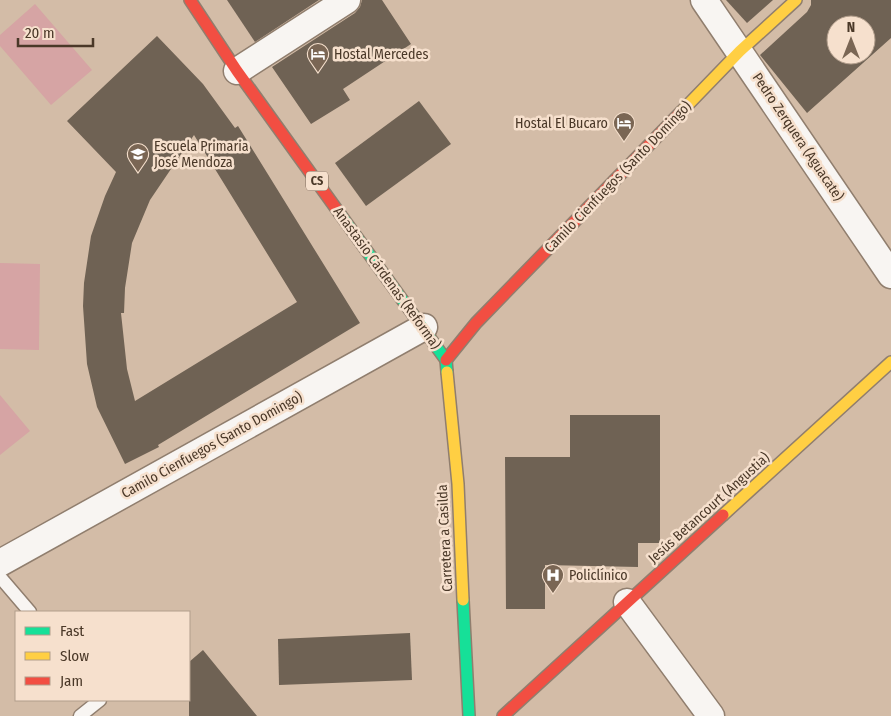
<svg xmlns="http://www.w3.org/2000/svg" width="891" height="716" viewBox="0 0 891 716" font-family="'Fira Sans Condensed',sans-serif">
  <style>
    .green { fill: #d6a4a4 }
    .building { fill: #6f6254; fill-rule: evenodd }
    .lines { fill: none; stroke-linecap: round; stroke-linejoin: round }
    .lane-casing { stroke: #907e6e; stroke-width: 15 }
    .street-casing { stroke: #907e6e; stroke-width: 29 }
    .fast-casing { stroke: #907e6e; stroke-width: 14 }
    .slow-casing { stroke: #907e6e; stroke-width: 14 }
    .jam-casing { stroke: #907e6e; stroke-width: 14 }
    .lane { stroke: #f8f5f2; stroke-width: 12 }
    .street { stroke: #f8f5f2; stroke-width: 26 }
    .fast { stroke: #16e098; stroke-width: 11 }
    .slow { stroke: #ffcf43; stroke-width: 11 }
    .jam { stroke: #f24e42; stroke-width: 11 }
    .labels { text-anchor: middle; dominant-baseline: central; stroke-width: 5; stroke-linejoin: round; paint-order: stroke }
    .shield { fill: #f6e0cd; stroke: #7e6a5a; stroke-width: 1 }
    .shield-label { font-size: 12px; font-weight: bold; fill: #4a3828 }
    .poi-label { font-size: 14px; fill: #4a3828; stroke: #f6e0cd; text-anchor: start }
    .street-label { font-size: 14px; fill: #4a3828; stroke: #f6e0cd }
  </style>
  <rect width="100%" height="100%" fill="#d3bca7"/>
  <!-- green -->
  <g class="green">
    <polygon points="35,4 92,70 51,105 0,46 0,35"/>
    <polygon points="0,263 40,264 39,350 0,349"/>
    <polygon points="0,395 30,431 0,455"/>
  </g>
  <!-- building -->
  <g class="building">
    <polygon points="227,0 319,0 255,42"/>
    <polygon points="362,0 382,0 411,44 343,89 350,100 311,124 272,67 355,13 360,7"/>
    <polygon points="726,0 773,0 747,23"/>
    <path d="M811,0h80v38l-84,75 -47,-58 47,-43 4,-7zM836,25h30v30h-30z"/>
    <path d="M157,36l46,48 32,44 3,-2 122,197 -202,122 1,2 -34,17 -28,-57 -10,-43 -4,-58 1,-23 7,-47 14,-40 11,-24 -49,-51zM194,135l103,167 -162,99 -8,-32 -6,-56h3l1,-25 7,-45 18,-43z"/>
    <polygon points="419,101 451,144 366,206 335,163"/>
    <polygon points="570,415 660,415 660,543 638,543 638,567 545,565 545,609 506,609 505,457 570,457"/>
    <polygon points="410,633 412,680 279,685 278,639"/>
    <polygon points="203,650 234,688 257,716 189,716 189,662"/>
  </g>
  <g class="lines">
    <!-- lane casing -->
    <g class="lane-casing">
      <g id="lane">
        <polyline points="0,577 30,612"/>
        <polyline points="80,716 100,700"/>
      </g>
    </g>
    <!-- street casing -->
    <g class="street-casing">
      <g id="street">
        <polyline points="704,0 891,275"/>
        <polyline points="237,71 347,0"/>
        <polyline points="0,563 424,327"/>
        <polyline points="627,602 711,716"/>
      </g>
    </g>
    <!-- fast casing -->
    <g class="fast-casing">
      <g id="fast">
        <polyline points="340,214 446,360 447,372"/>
        <polyline points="463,600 469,716"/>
      </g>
    </g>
    <!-- slow casing -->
    <g class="slow-casing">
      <g id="slow">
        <polyline points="681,112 740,51 796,0"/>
        <polyline points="447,372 458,484 463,600"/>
        <polyline points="723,515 891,362"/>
      </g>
    </g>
    <!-- jam casing -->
    <g class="jam-casing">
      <g id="jam">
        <polyline points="190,0 237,71 340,214"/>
        <polyline points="446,360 476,323 681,112"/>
        <polyline points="503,716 723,515"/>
      </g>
    </g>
    <!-- lane -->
    <use href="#lane" class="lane"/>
    <!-- street -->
    <use href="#street" class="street"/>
    <!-- fast -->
    <use href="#fast" class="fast"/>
    <!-- slow -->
    <use href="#slow" class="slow"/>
    <!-- jam -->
    <use href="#jam" class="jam"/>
  </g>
  <!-- icons -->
  <defs>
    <g id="hotel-pin" transform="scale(1.125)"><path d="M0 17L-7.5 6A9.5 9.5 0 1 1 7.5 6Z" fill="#7a6654" stroke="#f6e0cd"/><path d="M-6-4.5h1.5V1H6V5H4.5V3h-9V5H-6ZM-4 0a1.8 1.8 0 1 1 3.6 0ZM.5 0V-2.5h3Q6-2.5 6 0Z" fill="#fff"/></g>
    <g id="school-pin" transform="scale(1.125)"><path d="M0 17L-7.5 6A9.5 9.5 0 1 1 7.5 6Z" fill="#7a6654" stroke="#f6e0cd"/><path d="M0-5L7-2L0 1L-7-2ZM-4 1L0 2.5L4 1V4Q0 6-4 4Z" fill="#fff"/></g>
    <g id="hospital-pin" transform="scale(1.125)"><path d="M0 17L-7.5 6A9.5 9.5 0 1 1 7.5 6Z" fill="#7a6654" stroke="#f6e0cd"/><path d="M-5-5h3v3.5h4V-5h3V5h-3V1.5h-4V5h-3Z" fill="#fff"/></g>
  </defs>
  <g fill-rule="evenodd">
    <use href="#hotel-pin" x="318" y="54"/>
    <use href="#hotel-pin" x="624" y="123"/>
    <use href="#school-pin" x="138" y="154"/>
    <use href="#hospital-pin" x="553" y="575"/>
  </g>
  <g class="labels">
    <!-- shield labels -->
    <rect class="shield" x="306" y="171.5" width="22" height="19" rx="4"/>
    <g class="shield-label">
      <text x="317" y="181">CS</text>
    </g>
    <!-- poi labels -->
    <g class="poi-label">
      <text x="334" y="54">Hostal Mercedes</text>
      <text x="608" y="123" text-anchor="end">Hostal El Bucaro</text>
      <text x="154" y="146">Escuela Primaria<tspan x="154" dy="16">José Mendoza</tspan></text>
      <text x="569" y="575">Policlínico</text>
    </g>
    <!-- street labels -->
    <g class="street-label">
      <text transform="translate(798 137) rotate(56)">Pedro Zerquera (Aguacate)</text>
      <text transform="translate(618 177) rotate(-46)">Camilo Cienfuegos (Santo Domingo)</text>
      <text transform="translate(387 278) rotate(54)">Anastasio Cárdenas (Reforma)</text>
      <text transform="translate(212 445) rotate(-29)">Camilo Cienfuegos (Santo Domingo)</text>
      <text transform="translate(709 508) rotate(-42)">Jesús Betancourt (Angustia)</text>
      <text transform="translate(445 538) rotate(-93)">Carretera a Casilda</text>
    </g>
  </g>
  <!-- legend -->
  <rect x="15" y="611" width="175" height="90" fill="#f6e0cd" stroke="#b19d8b"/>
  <rect x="25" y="627" width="25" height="8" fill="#16e098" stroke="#b19d8b"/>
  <text x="60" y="636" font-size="15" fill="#4a3828">Fast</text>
  <rect x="25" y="652" width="25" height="8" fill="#ffcf43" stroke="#b19d8b"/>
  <text x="60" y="661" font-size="15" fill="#4a3828">Slow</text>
  <rect x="25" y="677" width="25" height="8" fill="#f24e42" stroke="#b19d8b"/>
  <text x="60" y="686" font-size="15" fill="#4a3828">Jam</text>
  <!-- north arrow -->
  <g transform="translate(851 40)"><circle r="24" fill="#f6e0cd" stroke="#b19d8b"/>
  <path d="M0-4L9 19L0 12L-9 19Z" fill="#7a6654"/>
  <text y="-8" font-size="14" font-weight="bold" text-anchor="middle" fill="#4a3828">N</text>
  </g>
  <!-- scale -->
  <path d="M18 38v8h75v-8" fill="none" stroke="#4a3828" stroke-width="2.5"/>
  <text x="25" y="38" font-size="15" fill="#4a3828" stroke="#f6e0cd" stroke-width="4" paint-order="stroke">20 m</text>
</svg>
